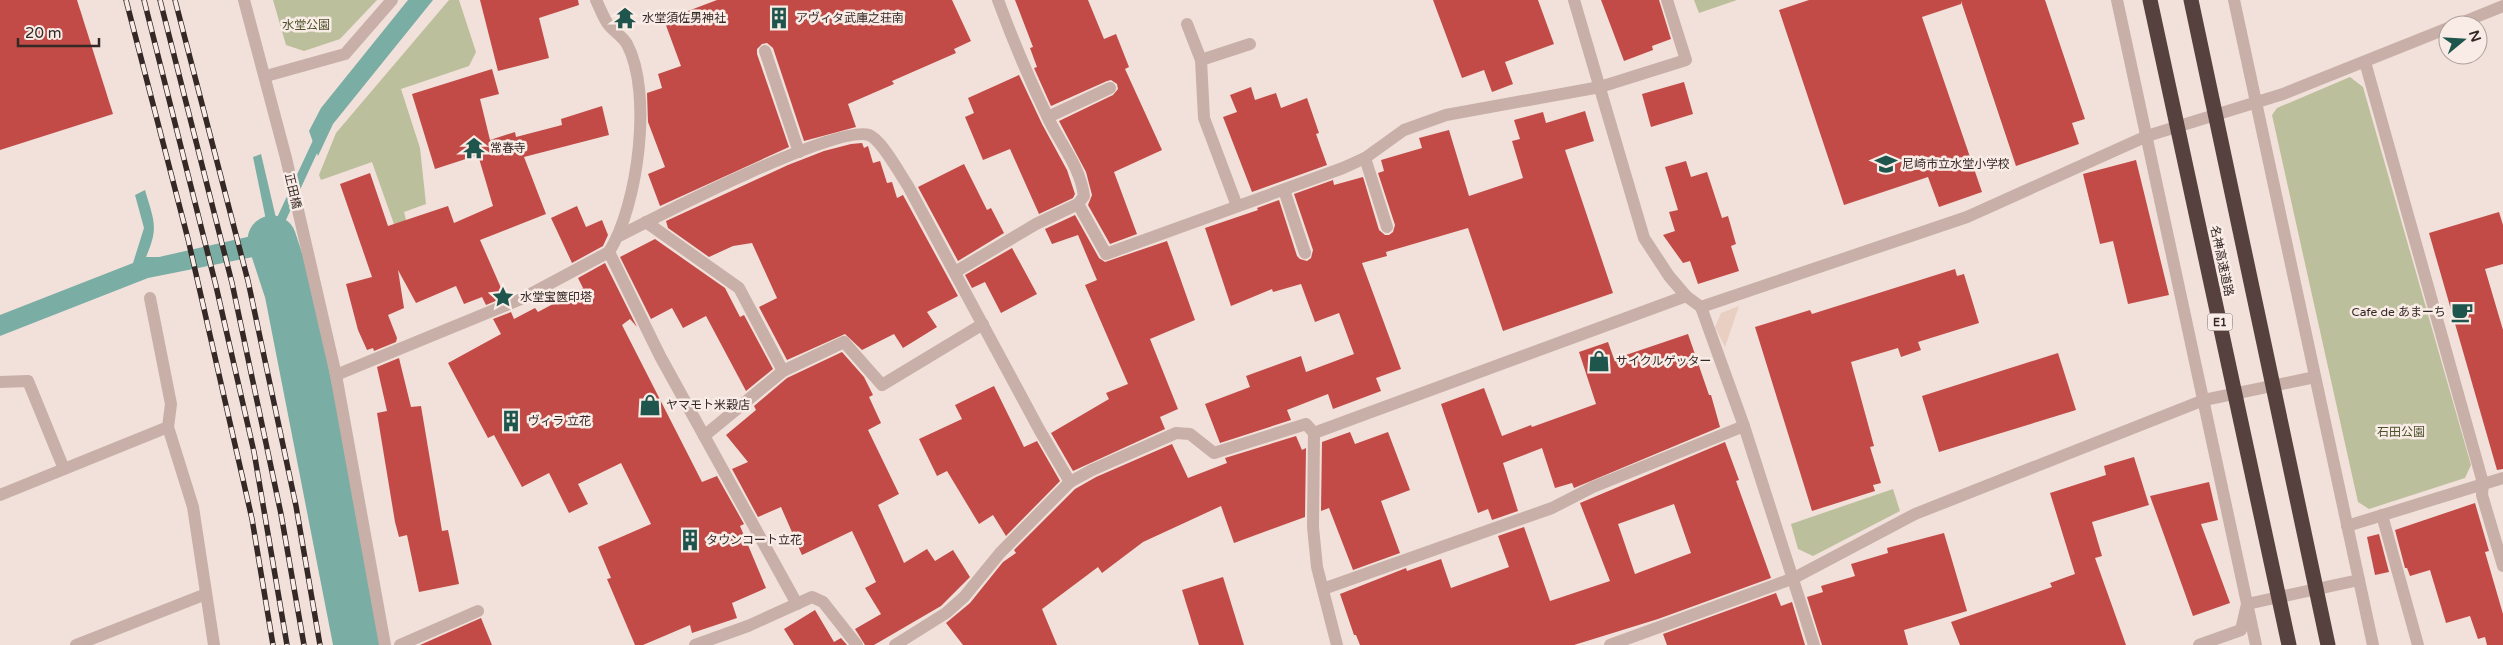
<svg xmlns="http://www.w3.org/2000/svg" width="2503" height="645" viewBox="0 0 2503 645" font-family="'Varela Round','Noto Sans JP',sans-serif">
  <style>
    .green { fill: #bbbf9b }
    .plaza { fill: #e8cfc2 }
    .water { fill: #7aada4 }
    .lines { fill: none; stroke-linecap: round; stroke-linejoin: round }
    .stream { stroke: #7aada4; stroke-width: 9 }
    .river { stroke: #7aada4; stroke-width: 49 }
    .building { fill: #c24b47; fill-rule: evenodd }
    .minor { stroke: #c8afa7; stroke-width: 12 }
    .highway { stroke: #56413e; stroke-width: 15 }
    .rail-casing { stroke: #352927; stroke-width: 5.5 }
    .rail { stroke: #f9ece6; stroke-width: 4; stroke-dasharray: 11; stroke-linecap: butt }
    .labels { text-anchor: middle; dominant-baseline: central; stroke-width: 5; stroke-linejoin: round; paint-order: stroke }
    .shield { fill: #f9ece6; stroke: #706460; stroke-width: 1 }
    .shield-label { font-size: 11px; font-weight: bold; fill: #352927 }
    .poi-label { font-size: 12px; fill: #352927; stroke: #f9ece6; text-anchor: start }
    .park-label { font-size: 12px; fill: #4c522c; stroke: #f9ece6 }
    .street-label { font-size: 12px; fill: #352927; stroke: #f9ece6 }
  </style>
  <rect width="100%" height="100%" fill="#f1e1da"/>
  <!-- green -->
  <g class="green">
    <polygon points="273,0 377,0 340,39 304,51 286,45"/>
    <polygon points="449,0 459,0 476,52 469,66 401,89 420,148 426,204 404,212 407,224 395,227 372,162 321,180 319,175 336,133"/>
    <polygon points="1694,0 1737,0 1699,13"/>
    <polygon points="2350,77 2363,87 2471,465 2465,478 2369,509 2358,502 2272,115 2277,108"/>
    <polygon points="1893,489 1900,511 1813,556 1798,549 1791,524"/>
  </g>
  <!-- plaza -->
  <polygon class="plaza" points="1739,306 1725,347 1715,327 1721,313"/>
  <!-- water -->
  <g class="water">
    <polygon points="408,0 433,0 333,124 318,156 309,131 321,108"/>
    <path d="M261,154l34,145 -10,3 -11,-42 -7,-4 -14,1 -105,21 -148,58v-21l133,-52 11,-35 -9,-33 10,-5c9,31 14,37 1,67h13l97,-22 11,-10 -14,-68z"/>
  </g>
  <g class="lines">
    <!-- stream -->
    <polyline class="stream" points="273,237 320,136"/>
    <!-- river -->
    <polyline class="river" points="272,240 289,292 358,645"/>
  </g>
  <!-- building -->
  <g class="building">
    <polygon points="0,0 77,0 113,114 0,150"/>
    <polygon points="480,0 578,0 579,5 539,18 549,58 498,71"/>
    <polygon points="717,0 952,0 971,41 954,49 956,53 892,81 894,84 848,104 856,127 804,141 773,48 767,43 762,44 757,49 757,54 789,147 660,206 648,174 665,167 648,122 647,93 662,88 658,74 681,66 664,20"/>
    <polygon points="1015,0 1088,0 1104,39 1116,34 1129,67 1125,69 1162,150 1114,172 1137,234 1110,244 1088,205 1092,195 1086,172 1059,121 1113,95 1118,89 1117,84 1111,80 1107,81 1051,106 1034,68 1037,67 1030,48 1033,47"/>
    <polygon points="1433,0 1538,0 1554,44 1505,62 1513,84 1492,92 1484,70 1462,78"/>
    <polygon points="1601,0 1659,0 1671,39 1652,46 1653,50 1624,61"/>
    <polygon points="1809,0 2045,0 2085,119 2072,123 2079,144 2016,166 1961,1 1961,4 1922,17 1982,192 1939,207 1928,177 1844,205 1779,10"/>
    <polygon points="492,69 499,94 480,99 490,140 515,132 516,137 562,125 561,119 602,106 609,135 524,157 546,214 480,240 505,297 486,305 482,297 464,304 456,286 416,303 398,270 404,308 388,315 397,338 396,342 374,351 373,348 367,350 358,330 346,284 372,277 340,184 370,173 388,226 448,206 454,223 493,206 478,155 435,169 412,94"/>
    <polygon points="1019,75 1042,124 1067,170 1075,194 1073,198 1039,214 1010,149 983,160 965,117 974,113 968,98"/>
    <polygon points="1684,82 1693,114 1651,127 1642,94"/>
    <polygon points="1251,87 1255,100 1276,93 1281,108 1307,98 1319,133 1316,134 1327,165 1252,192 1223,117 1237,112 1230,95"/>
    <polygon points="1585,111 1594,141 1565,150 1613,293 1503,331 1468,228 1386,252 1387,256 1362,263 1401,369 1376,378 1381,391 1333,409 1328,394 1287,410 1291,420 1220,443 1205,404 1250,387 1246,376 1301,356 1306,372 1354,354 1339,313 1315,322 1301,284 1273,292 1272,289 1231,306 1205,228 1258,210 1257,208 1279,200 1297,256 1300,259 1307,261 1311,258 1313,250 1294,194 1333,180 1334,185 1363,177 1379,230 1385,235 1389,235 1393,232 1395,225 1378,173 1384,171 1381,160 1422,148 1419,138 1449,130 1469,196 1523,178 1512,141 1520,139 1514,120 1543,112 1546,123"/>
    <polygon points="862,143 864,148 868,146 873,163 880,161 887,183 892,182 897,198 903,195 958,296 927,312 937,327 903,348 894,334 862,350 845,334 787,360 759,307 777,298 752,243 733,246 709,257 668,228 666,221 788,165 824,151 851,144"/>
    <polygon points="2136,160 2169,295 2128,304 2113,241 2100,244 2083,174"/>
    <polygon points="1686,161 1691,177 1707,172 1722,218 1728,216 1736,244 1731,246 1739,271 1698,284 1690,261 1683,263 1663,235 1675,231 1669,212 1678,210 1665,167"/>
    <polygon points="964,164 987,210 991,208 1004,233 958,261 918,187"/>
    <polygon points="577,206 586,227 602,220 608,235 603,246 572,263 551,218"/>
    <polygon points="2499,212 2503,225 2503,264 2485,269 2503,330 2503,469 2497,470 2429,233"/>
    <polygon points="1075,215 1099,258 1105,262 1167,241 1195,320 1150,339 1178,409 1160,417 1165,429 1073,471 1051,433 1109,399 1106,393 1128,384 1085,285 1097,280 1078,235 1052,244 1045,229"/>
    <polygon points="655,239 725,288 740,317 744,315 773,369 746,391 706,316 683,328 672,308 651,319 620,257"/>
    <polygon points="1012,248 1037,294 1001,313 985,282 972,288 965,275"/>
    <polygon points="605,263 637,327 630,319 622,325 702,482 717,476 744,524 740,526 766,588 732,603 737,618 692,633 690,625 643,645 635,645 607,579 611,578 598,547 651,524 621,463 578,484 588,504 569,513 549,473 522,487 494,435 488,438 448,363 501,334 493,319 511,312 514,319 535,308 538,312 583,288 578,278"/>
    <polygon points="1955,269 1957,276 1964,274 1979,323 1918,342 1921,350 1901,357 1898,348 1851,362 1874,446 1870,447 1881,483 1873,485 1875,491 1812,511 1755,327 1810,310 1812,314"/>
    <polygon points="1688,334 1709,395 1711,395 1720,427 1574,488 1572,483 1555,488 1542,448 1503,463 1518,511 1492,520 1488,509 1478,513 1441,404 1484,388 1502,436 1531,425 1532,427 1596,404 1579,352 1608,342 1614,359"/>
    <polygon points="842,352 864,377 873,395 869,397 881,423 868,430 899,494 878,505 904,563 927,549 935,561 953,550 970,577 941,606 874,645 865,645 855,629 881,614 865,588 876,582 852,531 802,555 781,507 758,517 732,469 748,462 726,435 756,410 754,406 787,378"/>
    <polygon points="2058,353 2076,410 1939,452 1922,396"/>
    <polygon points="399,358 411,407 421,406 442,531 448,530 459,584 419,592 407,535 399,537 395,522 377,413 387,411 377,367"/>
    <polygon points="994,386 1024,447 1037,441 1060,481 1006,536 993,515 979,524 947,471 937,476 919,439 962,419 955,405"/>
    <polygon points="1350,432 1355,444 1388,432 1410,490 1381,501 1400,553 1353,570 1329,508 1321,511 1322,442"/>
    <polygon points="1296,436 1302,450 1306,448 1305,517 1234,543 1221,506 1143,542 1102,573 1098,567 1042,609 1057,645 963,645 946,623 970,603 1003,562 1016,553 1014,550 1075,489 1096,477 1172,444 1188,478 1227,463 1225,458"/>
    <path d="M1725,442l14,38 -3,1 35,97 -113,41 -84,26h-214l-4,-10h-2l-14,-41 66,-26 1,3 34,-12 10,29 58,-21 -11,-31 26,-9 26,74 60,-20 -30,-78zM1674,504l17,49 -56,21 -17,-50z"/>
    <polygon points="2134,457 2149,505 2092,522 2102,556 2095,558 2126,645 1960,645 1951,622 2052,587 2050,583 2075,574 2050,493 2106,475 2104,466"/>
    <polygon points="2209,482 2218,520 2201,524 2230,603 2193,616 2150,496"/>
    <polygon points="2475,503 2489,551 2485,552 2503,614 2503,645 2487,645 2485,637 2478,639 2470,616 2446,623 2430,570 2410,576 2407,568 2405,568 2395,530"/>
    <polygon points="1944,533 1967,611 1904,630 1908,645 1822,645 1807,597 1823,592 1821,586 1855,576 1851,564 1888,553 1887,548"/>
    <polygon points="2379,534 2389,572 2375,575 2367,537"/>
    <polygon points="1223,577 1244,645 1199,645 1182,590"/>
    <polygon points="1776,593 1781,606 1792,602 1805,645 1667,645 1663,634"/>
    <polygon points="815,610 834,642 841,638 847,645 794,645 784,629"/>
    <polygon points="481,618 492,645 420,645"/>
  </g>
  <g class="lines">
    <!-- minor -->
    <g class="minor">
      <polyline points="244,0 286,158 336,375 385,645"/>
      <path d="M596,0c4,8 7,17 12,24 5,7 14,12 19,20 26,49 11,161 -18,208l51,104 137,248"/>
      <polyline points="1574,0 1644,238 1669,276 1686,296 1701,307 1744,426 1814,645"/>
      <polyline points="2117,0 2256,645"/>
      <polyline points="2234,0 2373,645"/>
      <polyline points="1187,24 1201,60 1204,118 1237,206"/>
      <polyline points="2456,25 2503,6"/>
      <polyline points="765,51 799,152"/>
      <polyline points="1201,60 1250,44"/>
      <polyline points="2365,62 2483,483 2482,495 2503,566"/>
      <polyline points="266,76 345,54 392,0"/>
      <polyline points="1048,117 1110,88"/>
      <polyline points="1365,158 1387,227"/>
      <polyline points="1284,190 1305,253"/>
      <polyline points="1078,204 1106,254 1343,168 1365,158 1404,130 1446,115 1600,87 1686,60 1667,0"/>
      <polyline points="646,222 739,288 783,371"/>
      <path d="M619,236c37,-19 217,-112 250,-101 12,4 31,39 39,51l132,245 30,51"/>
      <path d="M955,272l81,-48 42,-20 6,-8c-4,-29 -22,-50 -35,-76 -19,-39 -36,-79 -51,-120"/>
      <polyline points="150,298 171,404 168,427"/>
      <polyline points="1701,307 1967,217 2147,136 2283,94 2448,28"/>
      <polyline points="336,375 521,299 609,252"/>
      <polyline points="0,382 28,381 64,469"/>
      <polyline points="1314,433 1313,527 1317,567 1337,645"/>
      <polyline points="704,436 783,371 844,342 882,385 983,324"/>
      <polyline points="0,495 168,427 193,507 214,645"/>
      <polyline points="2382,515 2418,645"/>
      <polyline points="2347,526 2503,478"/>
      <polyline points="1323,589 1552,508 1593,487 1744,426"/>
      <polyline points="76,645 206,594"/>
      <polyline points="400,645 478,611"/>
      <polyline points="695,645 748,626 812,597 823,602 857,645"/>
      <polyline points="895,645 946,613 964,597 1000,553 1070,482 1092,470 1176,433 1190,434 1214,453 1306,424 1314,433 1686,296"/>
      <polyline points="1610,645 1794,578 1915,514 2204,400 2315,377"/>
      <polyline points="2199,645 2241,630 2247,604 2359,580"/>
    </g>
    <!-- highway -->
    <g class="highway">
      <polyline points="2150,0 2289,645"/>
      <polyline points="2191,0 2328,645"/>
    </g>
    <!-- rail casing -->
    <g class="rail-casing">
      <g id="rail">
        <polyline points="126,0 188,239 252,519 273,645"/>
        <polyline points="144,0 216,286 254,452 287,645"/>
        <polyline points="160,0 232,283 281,514 304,645"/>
        <polyline points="175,0 248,281 296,506 320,645"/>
      </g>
    </g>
    <!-- rail -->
    <use href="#rail" class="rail"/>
  </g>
  <!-- icons -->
  <defs>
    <g id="temple-bare" transform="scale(1.725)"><path d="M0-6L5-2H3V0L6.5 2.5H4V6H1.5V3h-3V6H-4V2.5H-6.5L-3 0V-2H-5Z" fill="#1e554d" stroke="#f9ece6" stroke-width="2.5" paint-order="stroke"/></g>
    <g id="building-bare" transform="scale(1.725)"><path d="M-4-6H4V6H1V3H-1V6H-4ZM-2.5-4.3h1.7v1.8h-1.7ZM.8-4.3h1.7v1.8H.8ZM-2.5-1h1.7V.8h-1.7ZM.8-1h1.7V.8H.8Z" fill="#1e554d" stroke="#f9ece6" stroke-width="2.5" paint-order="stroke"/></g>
    <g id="school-bare" transform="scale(1.725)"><path d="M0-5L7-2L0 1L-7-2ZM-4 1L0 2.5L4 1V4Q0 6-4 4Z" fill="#1e554d" stroke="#f9ece6" stroke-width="2.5" paint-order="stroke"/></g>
    <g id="sight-bare" transform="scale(1.725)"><path d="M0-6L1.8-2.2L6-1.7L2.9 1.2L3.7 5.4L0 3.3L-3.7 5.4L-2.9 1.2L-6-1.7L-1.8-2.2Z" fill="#1e554d" stroke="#f9ece6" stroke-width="2.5" paint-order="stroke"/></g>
    <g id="cafe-bare" transform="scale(1.725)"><path d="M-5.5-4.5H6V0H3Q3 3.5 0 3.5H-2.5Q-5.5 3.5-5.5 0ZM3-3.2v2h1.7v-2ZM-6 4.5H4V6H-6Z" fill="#1e554d" stroke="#f9ece6" stroke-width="2.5" paint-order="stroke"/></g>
    <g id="shop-bare" transform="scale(1.725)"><path d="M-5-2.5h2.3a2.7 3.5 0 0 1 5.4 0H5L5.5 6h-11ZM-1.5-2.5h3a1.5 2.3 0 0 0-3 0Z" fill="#1e554d" stroke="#f9ece6" stroke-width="2.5" paint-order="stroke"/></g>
  </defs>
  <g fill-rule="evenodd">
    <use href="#temple-bare" x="625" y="18"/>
    <use href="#building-bare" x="779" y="18"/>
    <use href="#temple-bare" x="474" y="148"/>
    <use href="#school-bare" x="1886" y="164"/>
    <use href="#sight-bare" x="503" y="297"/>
    <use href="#cafe-bare" x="2462" y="312"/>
    <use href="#shop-bare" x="1599" y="361"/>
    <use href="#shop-bare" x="650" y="405"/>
    <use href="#building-bare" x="511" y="421"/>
    <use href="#building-bare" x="690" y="540"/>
  </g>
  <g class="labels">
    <!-- shield labels -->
    <rect class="shield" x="2207.5" y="313.5" width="25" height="17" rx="4"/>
    <g class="shield-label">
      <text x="2220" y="322">E1</text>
    </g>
    <!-- poi labels -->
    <g class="poi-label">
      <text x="642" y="18">水堂須佐男神社</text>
      <text x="796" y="18">アヴィタ武庫之荘南</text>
      <text x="490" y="148">常春寺</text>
      <text x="1902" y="164">尼崎市立水堂小学校</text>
      <text x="520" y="297">水堂宝篋印塔</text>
      <text x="2446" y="312" text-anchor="end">Cafe de あまーち</text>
      <text x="1616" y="361">サイクルゲッター</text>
      <text x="666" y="405">ヤマモト米穀店</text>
      <text x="528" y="421">ヴィラ 立花</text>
      <text x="706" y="540">タウンコート立花</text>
    </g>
    <!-- park labels -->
    <g class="park-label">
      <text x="306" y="25">水堂公園</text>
      <text x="2401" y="432">石田公園</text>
    </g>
    <!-- street labels -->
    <g class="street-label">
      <text transform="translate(293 191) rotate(77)">正田橋</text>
      <text transform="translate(2222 261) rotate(78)">名神高速道路</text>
    </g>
  </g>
  <!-- north arrow -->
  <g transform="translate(2463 40) rotate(72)"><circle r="24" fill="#f9ece6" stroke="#ab9e9a"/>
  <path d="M0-4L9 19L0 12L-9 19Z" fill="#1e554d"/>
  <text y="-8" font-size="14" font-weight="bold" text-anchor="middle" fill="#352927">N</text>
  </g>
  <!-- scale -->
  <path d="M18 38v8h81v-8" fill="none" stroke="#352927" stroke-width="2.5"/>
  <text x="25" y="38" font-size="15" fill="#352927" stroke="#f9ece6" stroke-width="4" paint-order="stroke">20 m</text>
</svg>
